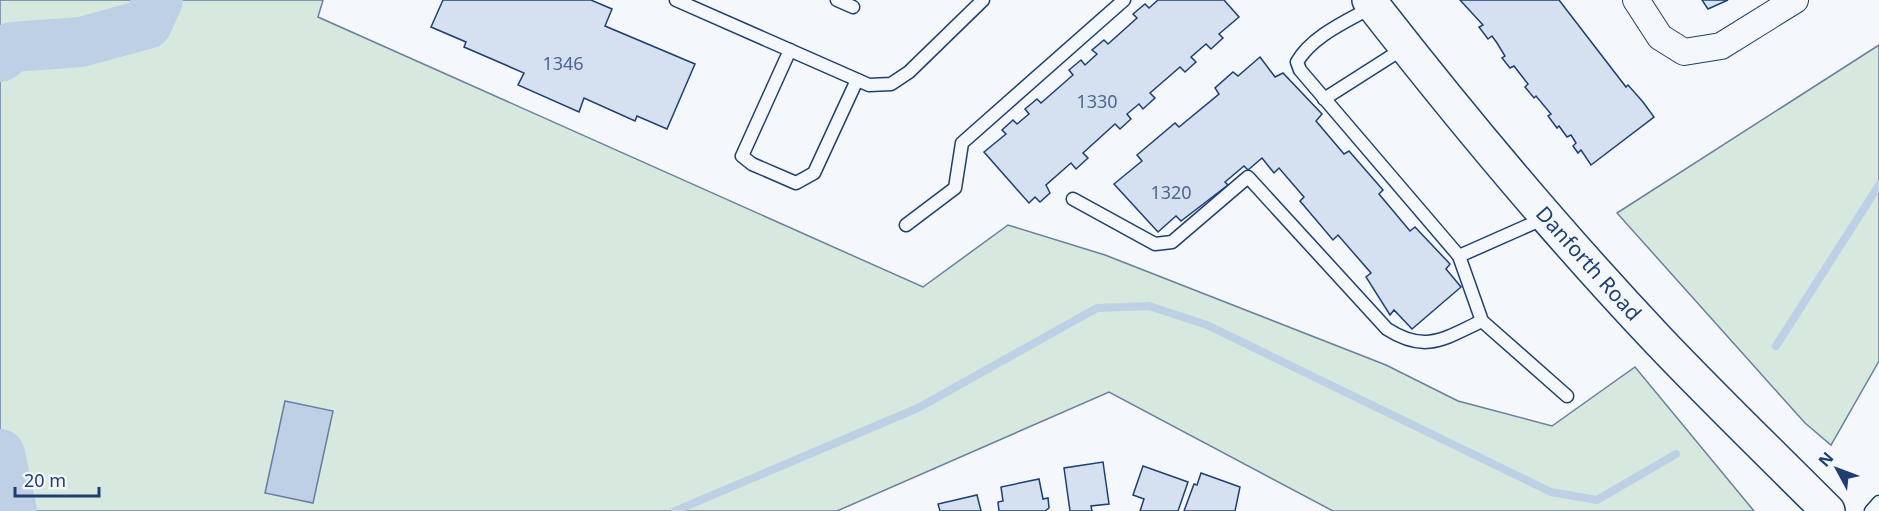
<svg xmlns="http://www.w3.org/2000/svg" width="1879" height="511" viewBox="0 0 1879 511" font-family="'Noto Sans',sans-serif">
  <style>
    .green { fill: #d7e8df; stroke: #687fa3; stroke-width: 1.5 }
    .water { fill: #bed0e5; stroke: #687fa3; stroke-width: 1.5 }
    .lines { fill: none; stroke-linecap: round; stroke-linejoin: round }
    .stream { stroke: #bed0e5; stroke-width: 8 }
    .river { stroke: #bed0e5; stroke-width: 50 }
    .building { fill: #d5e0f0; stroke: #1d3f73; stroke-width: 1.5 }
    .service-casing { stroke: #1d3f73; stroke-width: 15 }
    .minor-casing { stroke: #1d3f73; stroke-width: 28 }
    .secondary-casing { stroke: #1d3f73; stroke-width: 36 }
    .service { stroke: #f4f7fb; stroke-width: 12 }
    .minor { stroke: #f4f7fb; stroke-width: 26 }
    .secondary { stroke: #f4f7fb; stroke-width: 33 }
    .labels { text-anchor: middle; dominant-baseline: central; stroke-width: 4.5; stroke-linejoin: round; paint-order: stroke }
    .number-label { font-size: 18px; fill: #4b6792 }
    .street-label { font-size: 21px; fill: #1d3f73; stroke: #f4f7fb }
  </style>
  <rect width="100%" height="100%" fill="#f4f7fb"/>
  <!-- green -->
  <g class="green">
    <polygon points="0,0 323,0 318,17 923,287 1008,225 1105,255 1386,365 1458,401 1552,426 1635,367 1754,511 1333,511 1109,392 837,511 0,511"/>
    <polygon points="1879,45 1879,361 1831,445 1805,423 1617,213"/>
  </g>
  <!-- water -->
  <polygon class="water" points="285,401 333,411 313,503 265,493"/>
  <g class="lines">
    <!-- stream -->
    <g class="stream">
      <polyline points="1776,346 1879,185"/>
      <polyline points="675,511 918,408 1097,308 1149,306 1207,325 1551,492 1597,500 1676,454"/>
    </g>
    <!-- river -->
    <g class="river">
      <polyline points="0,57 12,47 81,42 147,24 158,0"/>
      <polyline points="0,454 12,511"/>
    </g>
  </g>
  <!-- building -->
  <g class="building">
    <polygon points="443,0 591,0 612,9 605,26 695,64 667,129 637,116 635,121 584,98 579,112 518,85 524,73 464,47 466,42 431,27"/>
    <polygon points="1158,0 1224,0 1239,17 1219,34 1223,38 1211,49 1206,44 1191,57 1196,62 1185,72 1180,67 1150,93 1155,98 1143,109 1139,104 1127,114 1131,119 1120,129 1115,124 1083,153 1088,158 1076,169 1071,163 1046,185 1050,193 1040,202 1035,197 1029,203 984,152 1006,134 1002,130 1013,120 1017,124 1029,114 1025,109 1037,99 1041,103 1073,75 1069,70 1081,60 1085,65 1097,54 1092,50 1104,40 1108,44 1137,18 1133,14 1145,4 1149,8"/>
    <polygon points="1460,0 1559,0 1626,87 1628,85 1643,102 1654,117 1591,165 1581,150 1578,153 1573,146 1576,143 1571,135 1567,137 1559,126 1557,128 1548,116 1551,114 1536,96 1534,98 1525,87 1528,84 1514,66 1510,68 1502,58 1505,56 1497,43 1492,36 1488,39 1479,27 1483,25"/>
    <polygon points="1702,0 1728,0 1708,9"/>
    <polygon points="1260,57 1275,77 1283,73 1322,114 1316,121 1344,154 1349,151 1383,190 1379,194 1410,231 1415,227 1450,264 1446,269 1461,287 1412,329 1394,310 1390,315 1366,277 1371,273 1338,235 1333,240 1300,201 1304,197 1279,168 1274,173 1262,158 1248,170 1244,166 1225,182 1228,185 1181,221 1176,216 1158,232 1114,184 1142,161 1137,155 1175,123 1179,127 1219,94 1215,88 1233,72 1238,76"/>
    <polygon points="1103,462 1109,504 1091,506 1092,511 1070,511 1064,468"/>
    <polygon points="1143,466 1188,482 1178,511 1140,511 1144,499 1133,495"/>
    <polygon points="1201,473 1240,487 1235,511 1184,511 1194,484 1197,485"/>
    <polygon points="1039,479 1043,499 1048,498 1049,508 1045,511 999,511 998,502 1003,501 1001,487"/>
    <polygon points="977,495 981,511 940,511 938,504"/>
  </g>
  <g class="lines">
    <!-- service casing -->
    <g class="service-casing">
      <g id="service">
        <polyline points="676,0 869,85 891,84 909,72 983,0"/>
        <polyline points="837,0 853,7"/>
        <path d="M1372,7c-25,14 -60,29 -75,55l3,8 159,186 86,-38"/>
        <polyline points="790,50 742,156 752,164 796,183 814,173 857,80"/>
        <polyline points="1324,99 1404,48"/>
        <path d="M1073,199l82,45 17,-2 76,-65 139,152c39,25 58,9 95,-8"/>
        <polyline points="906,225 955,188 962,143 1124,0"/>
        <polyline points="1459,256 1482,321 1567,396"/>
        <polyline points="1871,511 1879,502"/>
      </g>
    </g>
    <!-- minor casing -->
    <g class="minor-casing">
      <polyline id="minor" points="1636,0 1660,37 1684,52 1721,46 1795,0"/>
    </g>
    <!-- secondary casing -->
    <g class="secondary-casing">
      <path id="secondary" d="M1369,0c91,117 187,232 289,340 55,58 113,114 170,171"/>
    </g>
    <!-- service -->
    <use href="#service" class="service"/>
    <!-- minor -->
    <use href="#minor" class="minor"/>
    <!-- secondary -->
    <use href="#secondary" class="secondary"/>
  </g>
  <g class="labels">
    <!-- number labels -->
    <g class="number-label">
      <text x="563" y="63">1346</text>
      <text x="1097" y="101">1330</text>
      <text x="1171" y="192">1320</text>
    </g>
    <!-- street labels -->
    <g class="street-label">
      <text transform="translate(1589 263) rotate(48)">Danforth Road</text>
    </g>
  </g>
  <!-- north arrow -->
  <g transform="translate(1837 469) rotate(311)" stroke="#f4f7fb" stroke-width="4.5" paint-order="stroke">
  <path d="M0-4.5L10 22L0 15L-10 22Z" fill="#1d3f73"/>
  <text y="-9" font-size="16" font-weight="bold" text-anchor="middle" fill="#1d3f73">N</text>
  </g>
  <!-- scale -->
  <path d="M15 487v9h84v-9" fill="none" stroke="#1d3f73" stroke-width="3"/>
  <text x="24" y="487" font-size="18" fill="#1d3f73" stroke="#f4f7fb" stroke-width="4.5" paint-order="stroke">20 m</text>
</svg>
